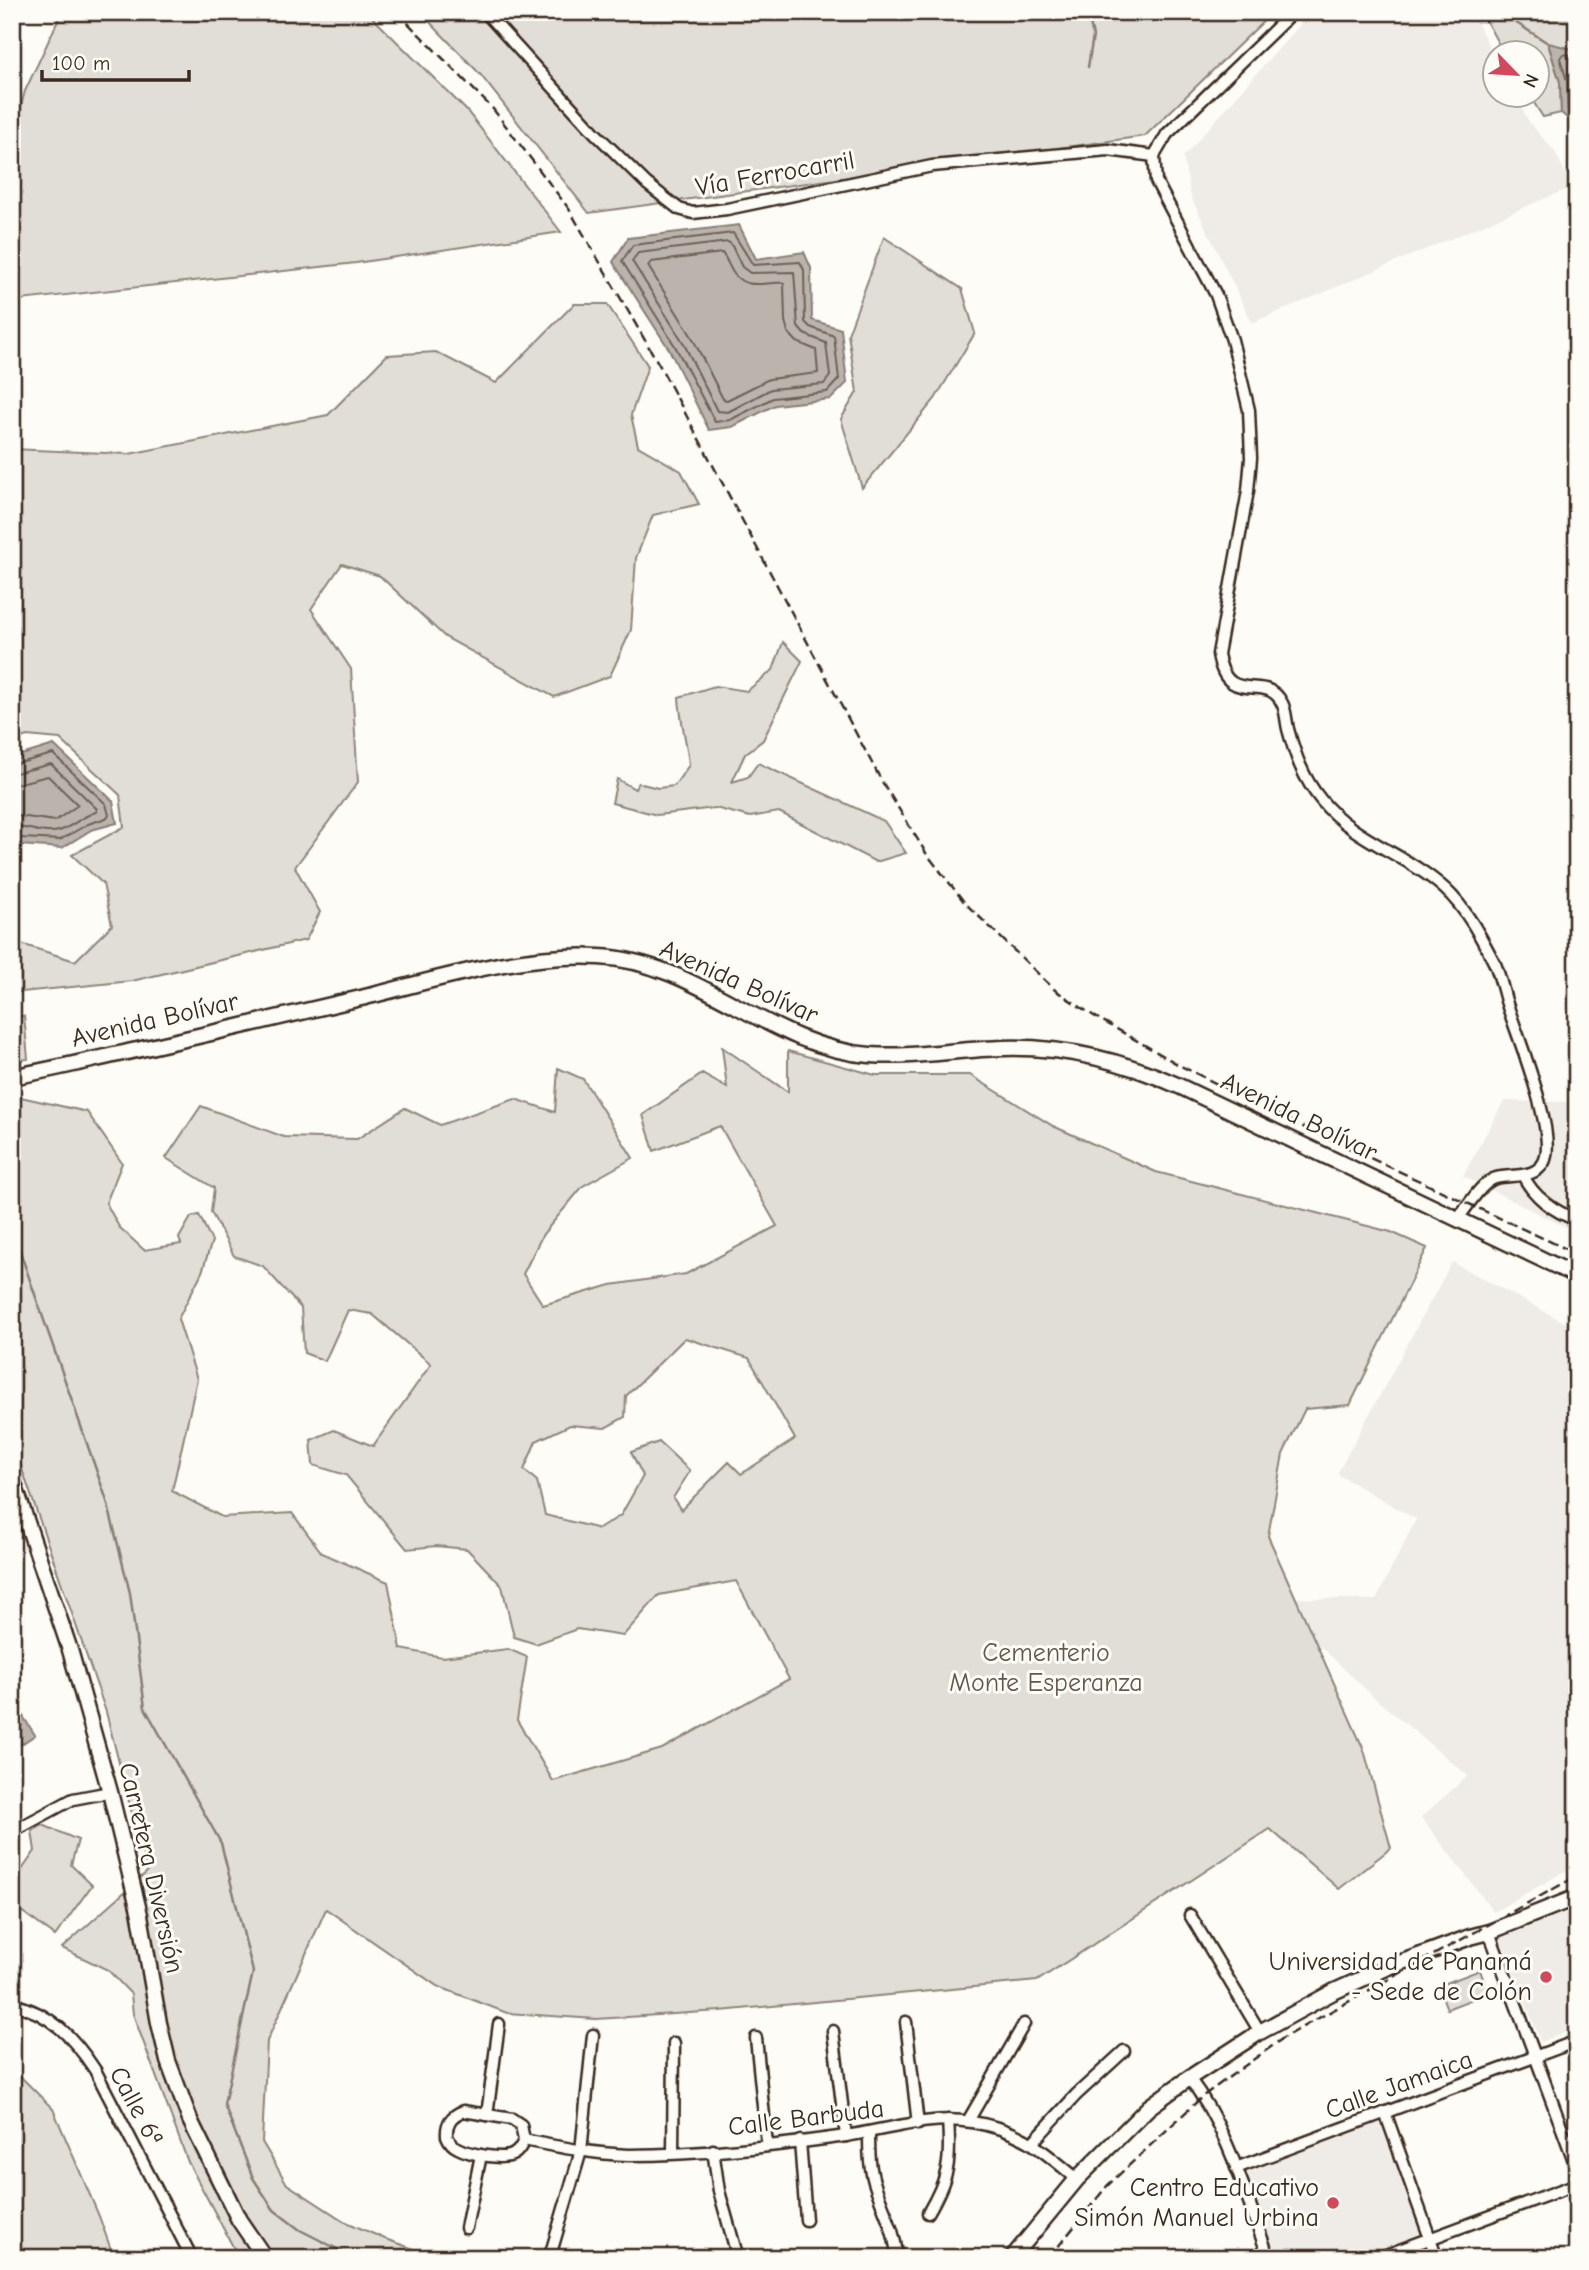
<svg xmlns="http://www.w3.org/2000/svg" width="1589" height="2270" viewBox="0 0 1589 2270" font-family="'Comic Neue',sans-serif">
  <style>
    .built { fill: #efece7 }
    .green { fill: #e1ded7; stroke: #8e847a; stroke-width: 2; fill-rule: evenodd }
    .water { fill: #bbb4ad; stroke: #887d74; stroke-width: 2 }
    .lines { fill: none; stroke-linecap: round; stroke-linejoin: round }
    .shore { stroke: #6e6157; stroke-width: 2 }
    .stream { stroke: #887d74; stroke-width: 2.5 }
    .street-casing { stroke: #3b2a1e; stroke-width: 15 }
    .secondary-casing { stroke: #3b2a1e; stroke-width: 19 }
    .street { stroke: #fdfcf7; stroke-width: 10 }
    .secondary { stroke: #fdfcf7; stroke-width: 14 }
    .rail { stroke: #3b2a1e; stroke-width: 2.5; stroke-dasharray: 10 5; stroke-linecap: butt }
    .poi-dot { fill: #d1495b; stroke: #fdfcf7; stroke-width: 2.5 }
    .labels { text-anchor: middle; dominant-baseline: central; stroke-width: 6; stroke-linejoin: round; paint-order: stroke }
    .street-label { font-size: 26px; fill: #3b2a1e; stroke: #fdfcf7 }
    .park-label { font-size: 26px; fill: #64574c; stroke: #fdfcf7 }
    .poi-label { font-size: 26px; fill: #3b2a1e; stroke: #fdfcf7; text-anchor: end }
  </style>
  <rect width="100%" height="100%" fill="#fdfcf7"/>
  <filter id="ink" filterUnits="userSpaceOnUse"><feTurbulence type="fractalNoise" baseFrequency=".0143" numOctaves="2"/><feDisplacementMap in="SourceGraphic" scale="14" xChannelSelector="R" yChannelSelector="G"/><feConvolveMatrix kernelMatrix="1 2 1 2 8 2 1 2 1" color-interpolation-filters="sRGB"/></filter>
  <g filter="url(#ink)">
    <!-- built -->
    <g class="built">
      <polygon points="1319,12 1472,12 1494,56 1494,94 1515,95 1529,122 1555,152 1572,187 1252,323 1191,197 1183,157 1305,19"/>
      <polygon points="1504,1101 1577,1102 1577,1233 1463,1176"/>
      <polygon points="1452,1262 1577,1329 1577,1864 1494,1912 1421,1817 1468,1776 1377,1700 1317,1643 1297,1598 1376,1600 1416,1519 1337,1474"/>
      <polygon points="1577,1908 1577,2028 1541,2042 1500,1938"/>
      <polygon points="1380,2122 1423,2235 1358,2258 1276,2258 1244,2172"/>
    </g>
    <!-- green -->
    <g class="green">
      <polygon points="62,12 367,12 467,111 561,232 356,263 12,301 12,139 25,91"/>
      <polygon points="420,12 1273,12 1145,136 589,213 479,73"/>
      <polygon points="1481,12 1577,13 1577,50 1548,44 1560,82 1561,113 1543,117 1529,95 1536,94 1536,52 1503,52"/>
      <polygon points="884,237 962,289 975,333 935,399 862,488 841,419 857,392 848,334"/>
      <polygon points="574,304 607,304 648,366 631,415 638,446 681,471 699,504 653,515 636,558 631,630 610,676 554,697 445,637 380,576 342,564 311,609 351,669 358,782 295,867 320,912 306,940 132,981 12,993 12,941 75,961 112,925 103,884 72,855 124,827 120,795 60,739 27,736 12,741 12,449 129,454 328,415 387,355 436,352 496,383"/>
      <path d="M783,642l19,19 -39,79 -18,14 -13,28 16,-5 10,-14 126,58 22,32 -30,9 -97,-50 -29,5 -35,-9 -58,7 -45,-12 5,-24 18,10 3,-6 20,5 16,-2 15,-21c-2,-23 -9,-45 -10,-68l36,-11 32,5 26,-21z"/>
      <polygon points="12,1016 24,1016 28,1059 12,1061"/>
      <path d="M722,1047l66,45v-41l87,24h95l83,51 103,46 235,60 36,16 -77,157 -45,4 -22,45 -15,82 96,214 27,98 -52,41 -69,-60 -233,152 -317,30 -124,8 -89,-6 -70,-27 -111,-77 -59,132 -5,101 25,42 57,37 41,18 55,19h-201l-51,-96 -55,-148 -2,-20 -23,-24 -46,-22 85,-76 -41,-160 -94,-272v-345l75,17 35,51 -16,40 13,24 25,23 37,-6 -2,-6 12,-21 8,-2 13,26 -10,31 -24,47 19,60 -25,112 50,26 70,-4 30,40 66,29 13,67 41,8 66,-8 19,8 -10,63 36,61 109,-32 127,-70 -53,-98 -77,14 -36,41 -46,-7 -41,15 -22,-7 -12,-51 -35,-37 -31,-3 -29,3 -61,-74 -33,-10 -2,-25 23,-10 39,16 58,-82 -59,-50 -24,-4 -23,51 -21,-8 -3,-45 -38,-42 -29,-10 -23,-44 3,-24 -48,-30 35,-52 83,31 73,2 48,-31 35,17 75,-26 40,13 3,-44 25,11 50,79 -50,28 -40,48 -20,40 20,31 68,-20 75,-11 91,-48 -57,-100 -66,25 -11,-36 59,-41 25,14zM685,1338l64,20 46,81 -54,35 -12,-12 -48,48 -8,-12 17,-27 -31,-29 -28,10 12,24 -22,39 -22,14 -54,-14 -8,-34 -13,-11 12,-29 34,-16 35,3 20,-11 1,-21z"/>
      <polygon points="43,1825 78,1840 71,1865 92,1885 55,1936 12,1904 12,1884 35,1851 32,1831"/>
      <polygon points="1480,1970 1488,1993 1447,2009 1438,1986"/>
      <polygon points="12,2075 19,2075 53,2109 99,2216 114,2258 12,2258"/>
    </g>
    <!-- water -->
    <g class="water">
      <polygon points="1548,43 1577,50 1577,126 1561,113 1560,82"/>
      <polygon points="739,225 756,259 804,252 811,268 812,320 841,329 847,383 831,399 775,405 732,427 709,430 669,349 613,262 628,238"/>
      <polygon points="54,745 113,801 117,823 91,830 62,848 19,845 12,840 12,758"/>
      <polygon points="17,1707 35,1735 20,1745 12,1733 12,1710"/>
    </g>
    <g class="lines">
      <!-- shore -->
      <g class="shore">
        <polyline points="1577,56 1563,54 1560,58 1567,81 1568,109 1577,117"/>
        <polygon points="733,233 753,265 800,262 804,270 805,322 810,327 834,336 839,379 827,392 773,398 730,420 715,422 675,346 622,261 633,245"/>
        <polygon points="728,242 731,244 742,267 750,273 794,272 798,327 804,334 826,343 830,376 824,384 771,389 728,412 717,411 683,342 632,261 638,253"/>
        <path d="M722,253c5,6 7,14 12,21 13,17 32,7 50,9l1,38 3,11 9,10 19,8 2,23 -49,6 -42,21 -4,-1 -31,-62 -44,-71 3,-4z"/>
        <polyline points="12,765 53,754 106,804 109,815 106,818 88,824 60,840 22,838 12,835"/>
        <path d="M12,774l39,-10 46,45 -1,3c-14,4 -24,15 -37,19 -14,4 -33,-4 -47,-5"/>
        <polyline points="12,785 48,776 78,805 55,821 12,815"/>
      </g>
      <!-- stream -->
      <g class="stream">
        <polyline points="1087,12 1093,36 1088,67"/>
        <polyline points="1499,12 1548,43"/>
        <polyline points="12,1239 17,1243 107,1501 130,1593 145,1708 221,1843 253,1972 224,2104 253,2178 274,2210 300,2230 355,2258"/>
      </g>
      <!-- street casing -->
      <g class="street-casing">
        <g id="street">
          <polyline points="485,12 595,133 647,184 679,209 693,213 727,209 932,166 1108,150 1154,156"/>
          <path d="M1293,12l-126,122 -13,22 2,25 60,114 16,45 17,70 2,48 -3,33 -30,163c9,56 48,16 64,49 4,7 4,18 6,26 7,26 15,49 33,71 33,41 86,54 124,89 21,19 37,50 50,75 5,12 8,27 12,40 10,31 51,131 37,158 -9,17 -32,12 -48,16 -15,4 -28,29 -39,41"/>
          <path d="M1523,1175c10,22 32,37 54,45"/>
          <polyline points="12,1832 73,1799 110,1792"/>
          <polyline points="1190,1915 1260,2032"/>
          <polyline points="1489,1932 1577,2169"/>
          <path d="M12,2004c39,9 62,34 83,66l97,188"/>
          <polyline points="906,2022 918,2124"/>
          <polyline points="833,2031 846,2136"/>
          <polyline points="756,2038 767,2145"/>
          <path d="M1189,2078c40,52 57,119 80,180"/>
          <path d="M463,2111l49,8 9,6 3,15c-2,5 -5,11 -10,14 -10,7 -45,0 -56,-6 -5,-2 -9,-7 -11,-12 -1,-13 4,-20 16,-25z"/>
          <polyline points="1385,2112 1437,2258"/>
          <polyline points="487,2115 499,2024"/>
          <polyline points="968,2121 1024,2024"/>
          <path d="M869,2132c0,19 0,37 7,56 8,23 20,45 21,70"/>
          <path d="M524,2140c35,7 70,14 105,15 72,0 146,-9 217,-19 40,-6 85,-21 126,-14 49,8 68,26 105,57"/>
          <polyline points="800,2141 806,2220"/>
          <polyline points="1033,2142 1076,2095 1124,2051"/>
          <polyline points="713,2150 719,2191 738,2258"/>
          <polyline points="673,2153 674,2043"/>
          <polyline points="1236,2168 1577,2041"/>
          <path d="M928,2213c21,-36 23,-51 20,-93"/>
          <polyline points="466,2228 481,2155"/>
          <polyline points="550,2256 581,2151 593,2035"/>
          <polyline points="1378,2258 1577,2184"/>
        </g>
      </g>
      <!-- secondary casing -->
      <g class="secondary-casing">
        <g id="secondary">
          <path d="M12,1077c42,-8 83,-18 125,-27 75,-17 149,-34 224,-52 78,-19 157,-45 238,-41 99,4 171,91 271,98 45,3 89,-6 133,-7 62,-2 120,13 176,38l398,190"/>
          <polyline points="12,1478 70,1650 110,1792 140,1915 159,2023 168,2061 190,2120 239,2220 265,2258"/>
          <polyline points="1012,2258 1077,2179 1149,2107 1189,2078 1260,2032 1333,1992 1386,1968 1470,1937 1489,1932 1577,1897"/>
        </g>
      </g>
      <!-- street -->
      <use href="#street" class="street"/>
      <!-- secondary -->
      <use href="#secondary" class="secondary"/>
      <!-- rail -->
      <g class="rail">
        <polyline points="397,12 493,109 569,209 661,368 881,780 926,853 965,903 1055,990 1094,1016 1181,1066 1297,1124 1577,1254"/>
        <polyline points="1049,2258 1107,2186 1203,2096 1286,2036 1577,1876"/>
      </g>
    </g>
  </g>
  <!-- markers -->
  <g class="poi-dot">
    <circle cx="1546" cy="1977" r="7"/>
    <circle cx="1333" cy="2203" r="7"/>
  </g>
  <g class="labels">
    <!-- street labels -->
    <g class="street-label">
      <text transform="translate(775 174) rotate(-10)">Vía Ferrocarril</text>
      <text transform="translate(739 982) rotate(24)">Avenida Bolívar</text>
      <text transform="translate(155 1020) rotate(-13)">Avenida Bolívar</text>
      <text transform="translate(1299 1117) rotate(26)">Avenida Bolívar</text>
      <text transform="translate(151 1868) rotate(77)">Carretera Diversión</text>
      <text transform="translate(1399 2085) rotate(-20)">Calle Jamaica</text>
      <text transform="translate(136 2106) rotate(62)">Calle 6ª</text>
      <text transform="translate(806 2118) rotate(-7)">Calle Barbuda</text>
    </g>
    <!-- park labels -->
    <g class="park-label">
      <text x="1046" y="1653">Cementerio<tspan x="1046" dy="30">Monte Esperanza</tspan></text>
    </g>
    <!-- poi labels -->
    <g class="poi-label">
      <text x="1532" y="1962">Universidad de Panamá<tspan x="1532" dy="30">- Sede de Colón</tspan></text>
      <text x="1319" y="2188">Centro Educativo<tspan x="1319" dy="30">Simón Manuel Urbina</tspan></text>
    </g>
  </g>
  <!-- margin -->
  <rect width="1589" height="2270" fill="none" stroke="#fdfcf7" stroke-width="42"/>
  <rect x="21" y="21" width="1547" height="2228" fill="none" stroke="#3b2a1e" stroke-width="2.5" filter="url(#ink)"/>
  <!-- north arrow -->
  <g transform="translate(1516 74) rotate(115)"><circle r="33" fill="#fdfcf7" stroke="#afa8a0" stroke-width="2"/>
  <path d="M0-5L12 26L0 18L-12 26Z" fill="#d1495b"/>
  <text y="-10" font-size="19" font-weight="bold" text-anchor="middle" fill="#3b2a1e">N</text>
  </g>
  <!-- scale -->
  <path d="M42 70v10h147v-10" fill="none" stroke="#3b2a1e" stroke-width="3.5"/>
  <text x="52" y="70" font-size="21" fill="#3b2a1e" stroke="#fdfcf7" stroke-width="5" paint-order="stroke">100 m</text>
</svg>
